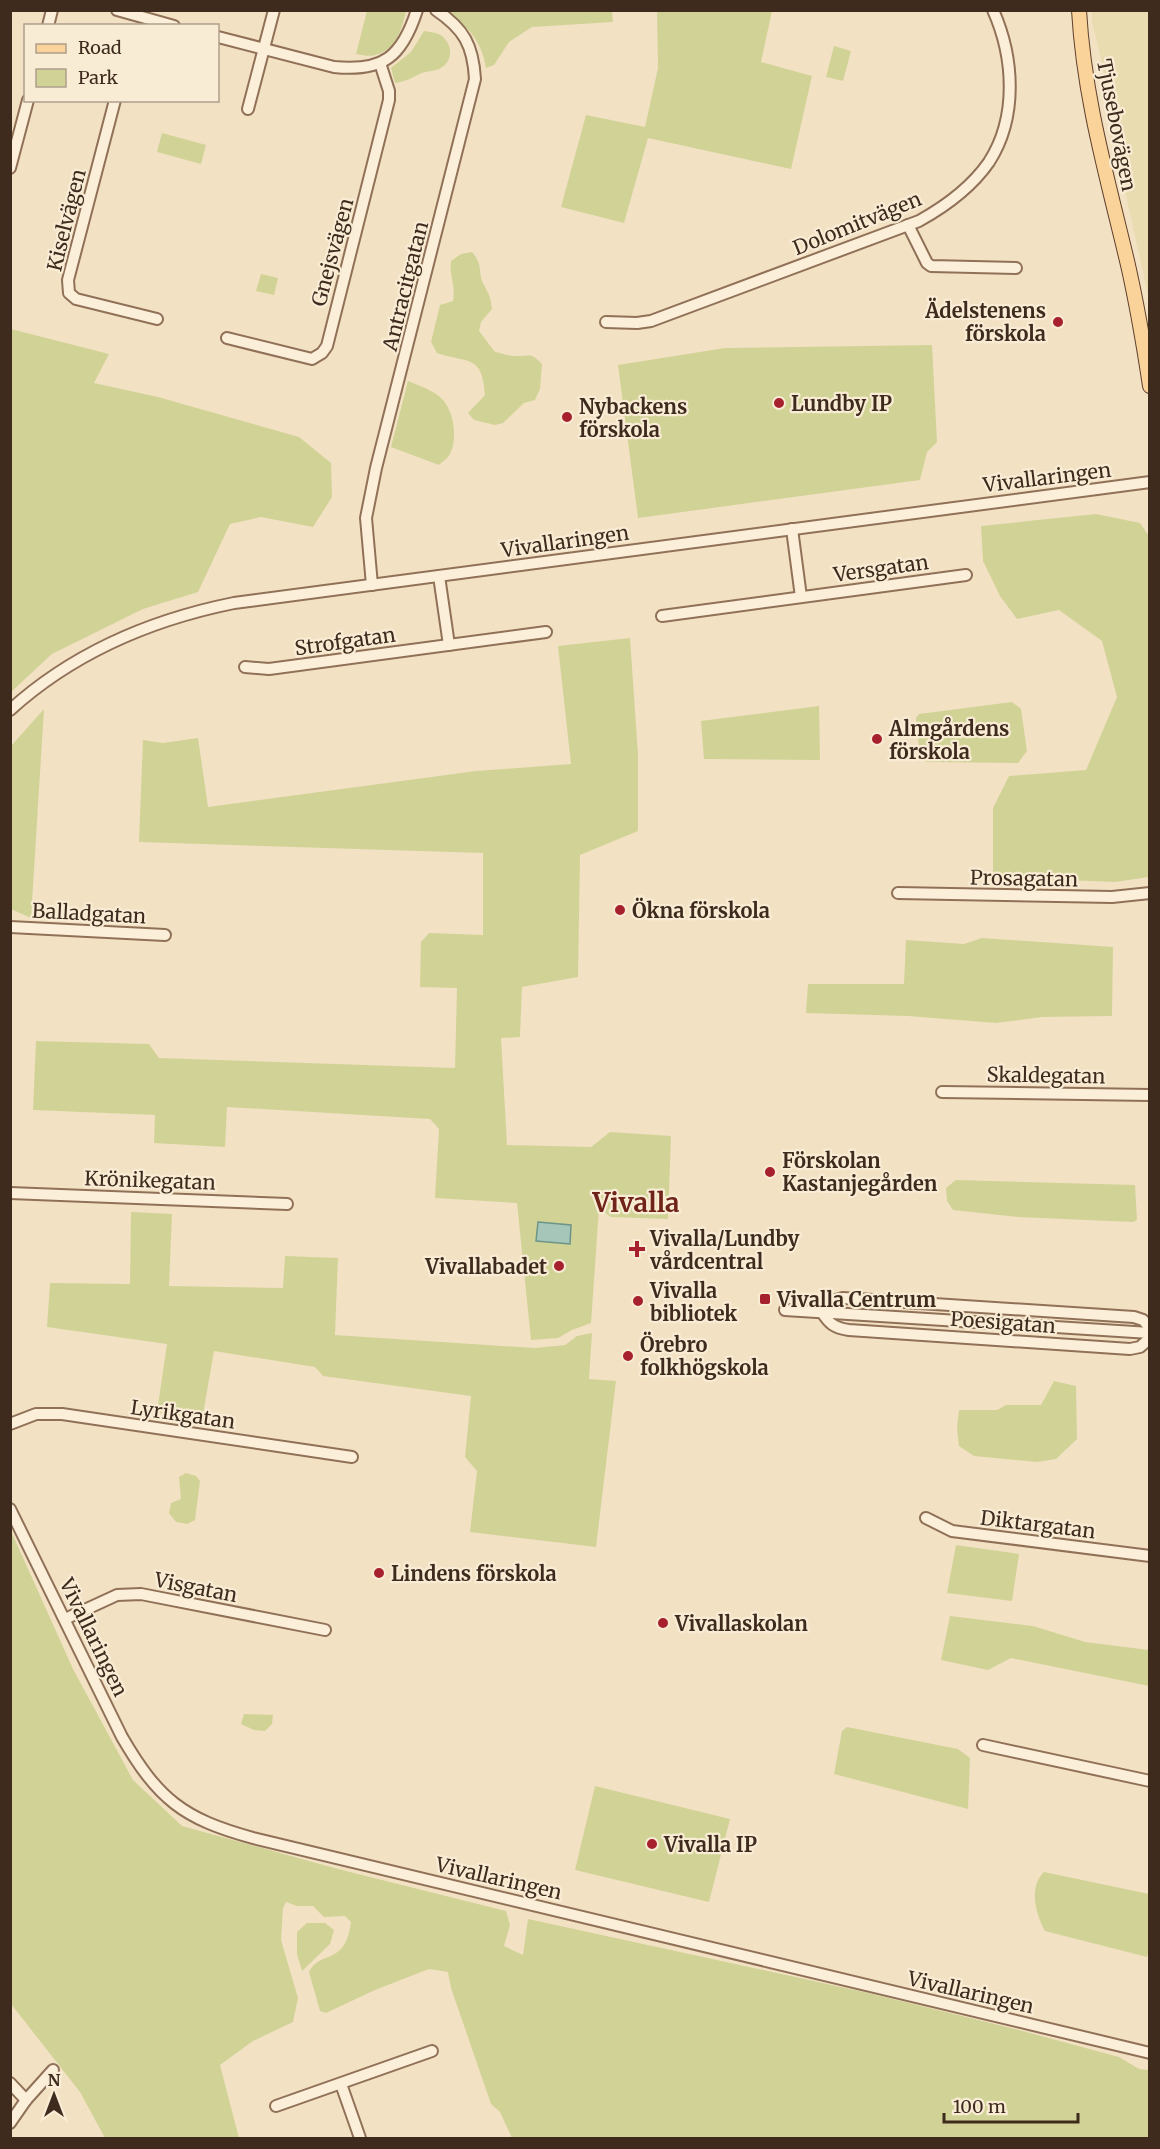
<svg xmlns="http://www.w3.org/2000/svg" width="1160" height="2149" viewBox="0 0 1160 2149" font-family="Merriweather,serif">
  <style>
    .farmland { fill: #eadcb1 }
    .green { fill: #d1d396 }
    .water { fill: #a6c6ba; stroke: #6c9588; stroke-width: 1.5 }
    .lines { fill: none; stroke-linecap: round; stroke-linejoin: round }
    .minor-casing { stroke: #907158; stroke-width: 14 }
    .major-casing { stroke: #5e3f2c; stroke-width: 16 }
    .minor { stroke: #fcefd9; stroke-width: 10 }
    .major { stroke: #f9d399; stroke-width: 14 }
    .poi-dot { fill: #a6212d; stroke: #f9ecd5; stroke-width: 2 }
    .labels { text-anchor: middle; dominant-baseline: central; stroke-width: 4.5; stroke-linejoin: round; paint-order: stroke }
    .street-label { font-size: 20px; fill: #3f2b1e; stroke: #f9ecd5 }
    .poi-label { font-size: 20px; font-weight: bold; fill: #3f2b1e; stroke: #f9ecd5; text-anchor: start }
    .district-label { font-size: 26px; font-weight: bold; fill: #702318; stroke: #f9ecd5 }
  </style>
  <rect width="100%" height="100%" fill="#f3e1c4"/>
  <!-- farmland -->
  <polygon class="farmland" points="1092,11 1149,11 1149,299 1116,151 1119,134 1092,22"/>
  <!-- green -->
  <g class="green">
    <path d="M367,11h39c-4,18 -10,39 -31,44 -5,2 -13,0 -19,-1z"/>
    <path d="M612,11l1,11 -81,5 -23,15 -15,23 -8,3c-4,-27 -18,-41 -39,-57z"/>
    <polygon points="657,11 772,11 761,62 812,76 791,169 648,138 624,223 561,207 586,115 645,127 658,68"/>
    <path d="M424,31c6,1 13,1 18,5 11,9 11,25 -1,32 -5,3 -13,3 -19,5 -9,4 -17,9 -27,10l-4,-15 20,-16z"/>
    <polygon points="834,46 851,51 843,81 826,77"/>
    <polygon points="162,133 206,145 201,164 157,152"/>
    <path d="M472,252c12,14 5,20 12,33 6,12 6,10 8,24l-11,13 -2,9 16,21c7,1 14,4 20,4 14,1 15,-5 27,8l-2,25 -5,11 -11,3 -21,20 -8,2 -21,-5 -6,-7 17,-18c-3,-42 -17,-31 -48,-42l-6,-11 9,-37 13,-4c3,-17 -4,-24 -2,-40l10,-7z"/>
    <polygon points="261,274 278,278 274,295 256,291"/>
    <polygon points="11,329 109,354 94,383 158,397 299,437 331,463 332,497 313,527 261,517 230,524 198,592 143,609 52,654 11,692"/>
    <polygon points="932,345 937,442 927,452 920,480 638,518 618,365 725,348"/>
    <path d="M408,381c12,5 25,9 34,18 12,12 16,40 8,55 -2,4 -8,8 -11,11l-48,-18z"/>
    <polygon points="1096,514 1140,523 1149,536 1149,877 1115,882 993,877 993,808 1009,776 1086,770 1117,697 1102,641 1059,610 1017,619 1000,596 983,561 981,526"/>
    <polygon points="630,638 638,755 638,831 580,855 578,977 522,987 520,1037 501,1038 507,1145 591,1147 610,1132 671,1136 668,1219 611,1217 599,1209 591,1323 572,1330 558,1338 531,1340 517,1203 435,1198 439,1129 430,1119 227,1107 225,1147 154,1143 155,1115 33,1110 36,1041 149,1044 159,1058 455,1068 457,988 420,987 421,942 429,933 483,935 483,853 139,842 143,740 163,743 198,738 208,807 476,771 571,764 558,646"/>
    <polygon points="1012,702 1021,709 1027,751 1018,763 927,762 920,758 916,718 919,714"/>
    <polygon points="819,706 820,760 704,759 701,721"/>
    <polygon points="44,709 31,918 11,909 11,746"/>
    <polygon points="982,938 1113,947 1112,1016 1042,1017 996,1023 908,1016 806,1013 808,984 904,984 906,940 964,944"/>
    <polygon points="956,1180 1135,1185 1137,1220 1133,1222 1018,1217 953,1210 947,1201 946,1188"/>
    <polygon points="131,1212 172,1214 169,1286 283,1288 285,1256 338,1258 335,1335 535,1348 565,1345 577,1336 592,1333 589,1379 616,1381 596,1547 470,1532 477,1471 465,1457 471,1396 323,1376 315,1367 214,1351 202,1420 157,1412 167,1344 47,1327 50,1283 130,1284"/>
    <polygon points="1054,1381 1076,1386 1077,1439 1056,1459 1037,1462 974,1456 959,1446 957,1428 959,1410 997,1410 1006,1405 1041,1405"/>
    <polygon points="186,1473 196,1476 200,1481 195,1520 187,1524 176,1522 169,1513 171,1503 181,1499 179,1477"/>
    <path d="M11,1531l62,138 60,111 49,46 156,43 168,42 4,14 -6,21 19,9 5,-36 336,73 155,38 100,27 20,12 10,1v68h-637l-12,-26 -9,-8 -40,-116 -3,-16 -19,-3 -54,21 -49,23 -6,-2 -11,-39c12,-23 36,-5 42,-50l-6,-6 -21,1 -11,-11h-16l-11,-4 -3,6 -2,32 17,58 -5,24 -40,19 -33,24 19,73h-134l-25,-46 -69,-88z"/>
    <polygon points="956,1545 1019,1554 1012,1601 947,1593"/>
    <polygon points="950,1616 1033,1626 1085,1642 1149,1650 1149,1686 1011,1658 988,1670 941,1660"/>
    <polygon points="244,1714 273,1715 272,1724 265,1731 254,1730 241,1724"/>
    <polygon points="847,1727 958,1749 970,1758 968,1809 834,1774 842,1731"/>
    <polygon points="595,1786 730,1819 709,1902 575,1870"/>
    <path d="M1044,1872l105,22 1,52 -3,11 -102,-26c-9,-16 -17,-44 -1,-59z"/>
    <polygon points="307,1923 325,1923 334,1930 330,1944 302,1971 297,1954 297,1932"/>
  </g>
  <!-- water -->
  <polygon class="water" points="538,1222 571,1225 570,1244 536,1241"/>
  <g class="lines">
    <!-- minor casing -->
    <g class="minor-casing">
      <g id="minor">
        <polyline points="117,10 174,26"/>
        <polyline points="48,26 52,10"/>
        <path d="M218,37l116,30c49,5 68,-10 83,-57"/>
        <polyline points="115,100 68,280 69,293 76,299 157,319"/>
        <polyline points="248,109 274,10"/>
        <polyline points="10,168 28,100"/>
        <polyline points="908,225 927,263 931,266 1016,268"/>
        <path d="M606,322l31,1 14,-2 268,-100c27,-15 52,-33 70,-59 29,-45 25,-105 4,-152"/>
        <polyline points="227,338 312,359 322,353 327,346 389,100 389,91 380,63"/>
        <polyline points="792,529 801,597"/>
        <polyline points="439,576 449,645"/>
        <path d="M372,585l-6,-67 10,-50 99,-389c-2,-34 -11,-50 -39,-69"/>
        <polyline points="662,616 966,575"/>
        <polyline points="245,667 269,669 546,632"/>
        <path d="M10,710c64,-58 140,-90 224,-107l916,-121"/>
        <polyline points="898,893 1112,897 1150,893"/>
        <polyline points="10,927 165,935"/>
        <polyline points="942,1092 1150,1095"/>
        <polyline points="10,1193 287,1204"/>
        <polyline points="785,1310 1150,1333"/>
        <path d="M1150,1328l-7,-8 -9,-3 -291,-19 -14,4 -7,10c7,12 13,16 27,18l281,19 10,-2 10,-9"/>
        <polyline points="10,1424 36,1414 62,1414 352,1457"/>
        <path d="M10,1509l112,228c36,62 61,82 131,101l897,215"/>
        <polyline points="926,1518 952,1531 1150,1556"/>
        <polyline points="65,1619 117,1595 141,1594 325,1630"/>
        <polyline points="983,1745 1150,1781"/>
        <polyline points="10,2083 26,2100"/>
        <polyline points="341,2084 360,2138"/>
        <polyline points="276,2106 432,2051"/>
        <polyline points="10,2123 26,2100 53,2070"/>
      </g>
    </g>
    <!-- major casing -->
    <g class="major-casing">
      <path id="major" d="M1079,10c5,89 29,170 49,255 9,40 16,81 22,121"/>
    </g>
    <!-- minor -->
    <use href="#minor" class="minor"/>
    <!-- major -->
    <use href="#major" class="major"/>
  </g>
  <!-- markers -->
  <g class="poi-dot">
    <circle cx="1058" cy="322" r="6"/>
    <circle cx="779" cy="403" r="6"/>
    <circle cx="567" cy="417" r="6"/>
    <circle cx="877" cy="739" r="6"/>
    <circle cx="620" cy="910" r="6"/>
    <circle cx="770" cy="1172" r="6"/>
    <path d="M634 1240h6v6h6v6h-6v6h-6v-6h-6v-6h6z"/>
    <circle cx="559" cy="1266" r="6"/>
    <rect x="759" y="1293" width="12" height="12" rx="3"/>
    <circle cx="638" cy="1301" r="6"/>
    <circle cx="628" cy="1356" r="6"/>
    <circle cx="379" cy="1573" r="6"/>
    <circle cx="663" cy="1623" r="6"/>
    <circle cx="652" cy="1844" r="6"/>
  </g>
  <g class="labels">
    <!-- street labels -->
    <g class="street-label">
      <text transform="translate(1117 125) rotate(79)">Tjusebovägen</text>
      <text transform="translate(66 220) rotate(-76)">Kiselvägen</text>
      <text transform="translate(857 223) rotate(-22)">Dolomitvägen</text>
      <text transform="translate(332 252) rotate(-75)">Gnejsvägen</text>
      <text transform="translate(405 286) rotate(-76)">Antracitgatan</text>
      <text transform="translate(1047 477) rotate(-7)">Vivallaringen</text>
      <text transform="translate(565 541) rotate(-8)">Vivallaringen</text>
      <text transform="translate(881 568) rotate(-8)">Versgatan</text>
      <text transform="translate(345 641) rotate(-8)">Strofgatan</text>
      <text transform="translate(1024 878) rotate(1)">Prosagatan</text>
      <text transform="translate(89 913) rotate(3)">Balladgatan</text>
      <text transform="translate(1046 1075) rotate(1)">Skaldegatan</text>
      <text transform="translate(150 1180) rotate(2)">Krönikegatan</text>
      <text transform="translate(1003 1322) rotate(4)">Poesigatan</text>
      <text transform="translate(183 1414) rotate(8)">Lyrikgatan</text>
      <text transform="translate(1038 1524) rotate(7)">Diktargatan</text>
      <text transform="translate(196 1587) rotate(11)">Visgatan</text>
      <text transform="translate(94 1637) rotate(64)">Vivallaringen</text>
      <text transform="translate(499 1878) rotate(13)">Vivallaringen</text>
      <text transform="translate(971 1992) rotate(13)">Vivallaringen</text>
    </g>
    <!-- poi labels -->
    <g class="poi-label">
      <text x="1046" y="310" text-anchor="end">Ädelstenens<tspan x="1046" dy="23">förskola</tspan></text>
      <text x="791" y="403">Lundby IP</text>
      <text x="579" y="406">Nybackens<tspan x="579" dy="23">förskola</tspan></text>
      <text x="889" y="728">Almgårdens<tspan x="889" dy="23">förskola</tspan></text>
      <text x="632" y="910">Ökna förskola</text>
      <text x="782" y="1160">Förskolan<tspan x="782" dy="23">Kastanjegården</tspan></text>
      <text x="650" y="1238">Vivalla/Lundby<tspan x="650" dy="23">vårdcentral</tspan></text>
      <text x="547" y="1266" text-anchor="end">Vivallabadet</text>
      <text x="650" y="1290">Vivalla<tspan x="650" dy="23">bibliotek</tspan></text>
      <text x="777" y="1299">Vivalla Centrum</text>
      <text x="640" y="1344">Örebro<tspan x="640" dy="23">folkhögskola</tspan></text>
      <text x="391" y="1573">Lindens förskola</text>
      <text x="675" y="1623">Vivallaskolan</text>
      <text x="664" y="1844">Vivalla IP</text>
    </g>
    <!-- district labels -->
    <g class="district-label">
      <text x="636" y="1202">Vivalla</text>
    </g>
  </g>
  <!-- border -->
  <rect width="1160" height="2149" fill="none" stroke="#3f2b1e" stroke-width="24"/>
  <!-- legend -->
  <rect x="24" y="24" width="195" height="78" fill="#f9ecd5" stroke="#af9f8c" stroke-width="1.5"/>
  <rect x="36" y="44" width="30" height="9" fill="#f9d399" stroke="#af9f8c" stroke-width="1.5"/>
  <text x="78" y="54" font-size="18" fill="#3f2b1e">Road</text>
  <rect x="36" y="69" width="30" height="18" fill="#d1d396" stroke="#af9f8c" stroke-width="1.5"/>
  <text x="78" y="84" font-size="18" fill="#3f2b1e">Park</text>
  <!-- north arrow -->
  <g transform="translate(54 2095)" stroke="#f9ecd5" stroke-width="4.5" paint-order="stroke">
  <path d="M0-4.5L10 22L0 15L-10 22Z" fill="#3f2b1e"/>
  <text y="-9" font-size="16" font-weight="bold" text-anchor="middle" fill="#3f2b1e">N</text>
  </g>
  <!-- scale -->
  <path d="M944 2113v9h134v-9" fill="none" stroke="#3f2b1e" stroke-width="3"/>
  <text x="953" y="2113" font-size="18" fill="#3f2b1e" stroke="#f9ecd5" stroke-width="4.5" paint-order="stroke">100 m</text>
</svg>
